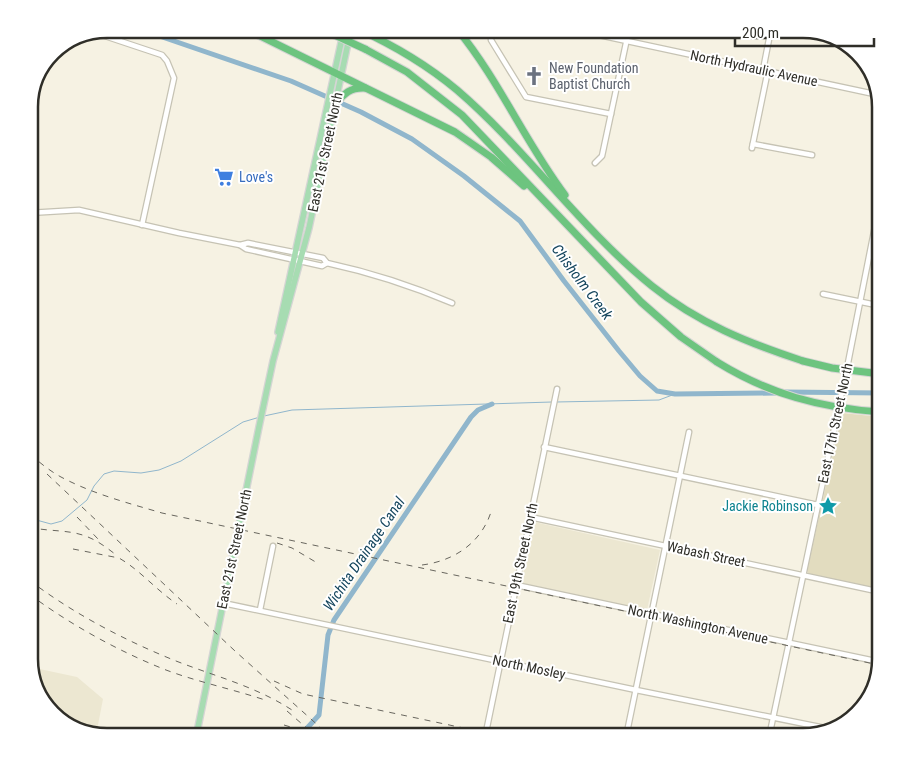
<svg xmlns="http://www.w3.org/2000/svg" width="910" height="766" viewBox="0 0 910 766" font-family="'Roboto Condensed',sans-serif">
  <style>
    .built { fill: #ece7d1 }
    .green { fill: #e2dcbf }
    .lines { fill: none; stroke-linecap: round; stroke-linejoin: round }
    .stream { stroke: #90b6cc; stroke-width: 1 }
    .canal { stroke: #90b6cc; stroke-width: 5 }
    .minor-casing { stroke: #c6c3b4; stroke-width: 7 }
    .major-casing { stroke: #d5d5d4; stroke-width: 8 }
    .highway-casing { stroke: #d5d5d4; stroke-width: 9 }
    .minor { stroke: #fff; stroke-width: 4.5 }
    .major { stroke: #a7dcb2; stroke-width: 5.5 }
    .highway { stroke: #6dc47f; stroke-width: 7 }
    .rail { stroke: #68665e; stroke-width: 1; stroke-dasharray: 6 6; stroke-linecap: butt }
    .highway-bridge-casing { stroke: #d5d5d4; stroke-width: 9; stroke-linecap: butt }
    .highway-bridge { stroke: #6dc47f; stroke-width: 7 }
    .labels { text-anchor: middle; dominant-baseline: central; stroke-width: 4; stroke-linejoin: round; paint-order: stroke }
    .worship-label { font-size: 14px; fill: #5b616d; stroke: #fff; text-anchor: start }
    .street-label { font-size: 14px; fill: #2f2e28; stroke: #fff }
    .shop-label { font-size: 14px; fill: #366cbe; stroke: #fff; text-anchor: start }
    .culture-label { font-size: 14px; fill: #0d838f; stroke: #fff; text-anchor: end }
    .water-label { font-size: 15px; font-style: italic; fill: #15465e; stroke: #fff }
    .rim { fill: none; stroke: #2f2e28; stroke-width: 2.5 }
  </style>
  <rect width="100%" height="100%" fill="#f6f2e3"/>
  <!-- built -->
  <g class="built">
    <polygon points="534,522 660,550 647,610 521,583"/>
    <polygon points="30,667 77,677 103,699 97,730 130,737 106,737 55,718"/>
  </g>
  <!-- green -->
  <polygon class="green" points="842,413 881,417 881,589 809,574 807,571"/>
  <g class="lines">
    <!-- stream -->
    <g class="stream">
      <polyline points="556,402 659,400 675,394"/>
      <polyline points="264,416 292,410 552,402"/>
      <polyline points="29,518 51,524 62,521 87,500 94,486 104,474 114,471 141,473 159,470 181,461 243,422 260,417"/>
    </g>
    <!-- canal -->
    <g class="canal">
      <polyline points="139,29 291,81 361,112 412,139 464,176 520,221 564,281 619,351 640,376 657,391 675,394 776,393"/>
      <polyline points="784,392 881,393"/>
      <polyline points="299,737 319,715 328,635 334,620 471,417 478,410 492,404"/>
    </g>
    <!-- minor casing -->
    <g class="minor-casing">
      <g id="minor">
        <polyline points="491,29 491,40 526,97 611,114"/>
        <polyline points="571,29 879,95"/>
        <polyline points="799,29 810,31"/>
        <polyline points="96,33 162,55 167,61 174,78 142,225"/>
        <polyline points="753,144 812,155"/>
        <polyline points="752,148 767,75 764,65 771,29"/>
        <polyline points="595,163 602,156 629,29"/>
        <path d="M29,213l50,-3 100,23 61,12 8,-2 75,15 4,5c46,10 83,22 125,40"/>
        <polyline points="240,245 246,249 322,266 327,263"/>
        <polyline points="823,294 881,306"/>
        <polyline points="544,447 818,505"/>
        <polyline points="530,517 881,592"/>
        <polyline points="516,585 880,662"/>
        <polyline points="223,603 636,690 835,730"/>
        <polyline points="260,610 273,546"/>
        <polyline points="485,737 557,389"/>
        <polyline points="626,737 689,432"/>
        <polyline points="769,737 847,368 881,196"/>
      </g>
    </g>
    <!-- major casing -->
    <g class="major-casing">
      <g id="major">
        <polyline points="278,332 344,29"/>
        <polyline points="196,737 259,427 273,361 309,228 351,29"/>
      </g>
    </g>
    <!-- highway casing -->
    <g class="highway-casing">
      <g id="highway">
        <polyline points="246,29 455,132 491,157 524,186"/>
        <polyline points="317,29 328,32"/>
        <path d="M358,29c35,16 69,36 99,61 70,60 123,138 195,196 46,37 96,57 151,75"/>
        <path d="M457,29c42,51 68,113 108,166"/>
        <polyline points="365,49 407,72 462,115 641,302 681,337 717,362"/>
        <path d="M335,104c9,-10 15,-17 30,-16"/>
      </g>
    </g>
    <!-- minor -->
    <use href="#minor" class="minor"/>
    <!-- major -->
    <use href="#major" class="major"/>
    <!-- highway -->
    <use href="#highway" class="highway"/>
    <!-- rail -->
    <g class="rail">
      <path d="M30,454c10,9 20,17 31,23 32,17 67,26 101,36l717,152"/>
      <polyline points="47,474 235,651 331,737"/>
      <polyline points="77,517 98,539"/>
      <path d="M29,527c20,5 40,2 59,10 10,4 19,11 27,17"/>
      <polyline points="277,543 292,548 319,564"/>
      <path d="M73,549l46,9c21,12 37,32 58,46"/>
      <path d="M422,565c32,-4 59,-22 69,-53"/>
      <path d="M29,580c45,34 95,60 147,81 41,16 82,26 119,51"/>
      <path d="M29,594c42,31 89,57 137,76 32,12 66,19 99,30"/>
      <polyline points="274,681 303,694 506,737"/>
      <polyline points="287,711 317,737"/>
      <polyline points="284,725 294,728 308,737"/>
    </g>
    <!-- highway-bridge casing -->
    <g class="highway-bridge-casing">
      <g id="highway-bridge">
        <polyline points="328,32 365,49"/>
        <polyline points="803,361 832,368 881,374"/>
        <path d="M717,362c52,32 103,46 164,50"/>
      </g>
    </g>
    <!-- highway-bridge -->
    <use href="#highway-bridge" class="highway-bridge"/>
  </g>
  <!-- icons -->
  <defs>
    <g id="church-bare" transform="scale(1.5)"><path d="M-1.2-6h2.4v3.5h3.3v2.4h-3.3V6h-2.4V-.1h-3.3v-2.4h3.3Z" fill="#6b7280" stroke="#fff" stroke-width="2.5" paint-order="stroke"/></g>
    <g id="supermarket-bare" transform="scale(1.5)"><path d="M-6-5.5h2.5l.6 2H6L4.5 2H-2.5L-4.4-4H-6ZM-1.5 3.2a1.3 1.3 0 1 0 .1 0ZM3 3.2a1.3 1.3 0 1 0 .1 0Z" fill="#3f7fe0" stroke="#fff" stroke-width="2.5" paint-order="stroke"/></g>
    <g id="sight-bare" transform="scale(1.5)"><path d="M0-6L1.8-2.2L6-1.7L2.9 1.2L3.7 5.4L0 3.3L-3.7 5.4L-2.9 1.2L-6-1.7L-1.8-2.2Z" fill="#0f9aa8" stroke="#fff" stroke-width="2.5" paint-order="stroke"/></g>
  </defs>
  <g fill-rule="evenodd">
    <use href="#church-bare" x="534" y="76"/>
    <use href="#supermarket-bare" x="224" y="177"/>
    <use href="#sight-bare" x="828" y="506"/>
  </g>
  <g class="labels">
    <!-- worship labels -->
    <g class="worship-label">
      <text x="549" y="68">New Foundation<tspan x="549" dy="16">Baptist Church</tspan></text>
    </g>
    <!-- street labels -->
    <g class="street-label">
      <text transform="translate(754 68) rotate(12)">North Hydraulic Avenue</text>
      <text transform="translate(325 152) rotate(-78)">East 21st Street North</text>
      <text transform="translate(835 423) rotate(-78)">East 17th Street North</text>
      <text transform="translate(234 549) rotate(-78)">East 21st Street North</text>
      <text transform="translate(706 554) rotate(12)">Wabash Street</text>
      <text transform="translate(520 563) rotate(-78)">East 19th Street North</text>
      <text transform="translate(698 624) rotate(12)">North Washington Avenue</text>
      <text transform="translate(529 667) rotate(12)">North Mosley</text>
    </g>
    <!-- shop labels -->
    <g class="shop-label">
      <text x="239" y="177">Love's</text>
    </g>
    <!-- culture labels -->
    <g class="culture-label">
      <text x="813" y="506">Jackie Robinson</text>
    </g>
    <!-- water labels -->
    <g class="water-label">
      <text transform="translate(582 282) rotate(53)">Chisholm Creek</text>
      <text transform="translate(364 554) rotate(-56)">Wichita Drainage Canal</text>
    </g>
  </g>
  <!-- crop -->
  <path d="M0 0H910V766H0ZM107 38H803A69 69 0 0 1 872 107V659A69 69 0 0 1 803 728H107A69 69 0 0 1 38 659V107A69 69 0 0 1 107 38Z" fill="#fff" fill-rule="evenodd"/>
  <path class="rim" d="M107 38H803A69 69 0 0 1 872 107V659A69 69 0 0 1 803 728H107A69 69 0 0 1 38 659V107A69 69 0 0 1 107 38Z"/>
  <!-- scale -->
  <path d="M735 38v8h139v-8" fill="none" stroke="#2f2e28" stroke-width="2.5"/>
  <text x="742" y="38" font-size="15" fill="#2f2e28" stroke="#ffffff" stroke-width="4" paint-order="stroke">200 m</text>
</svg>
